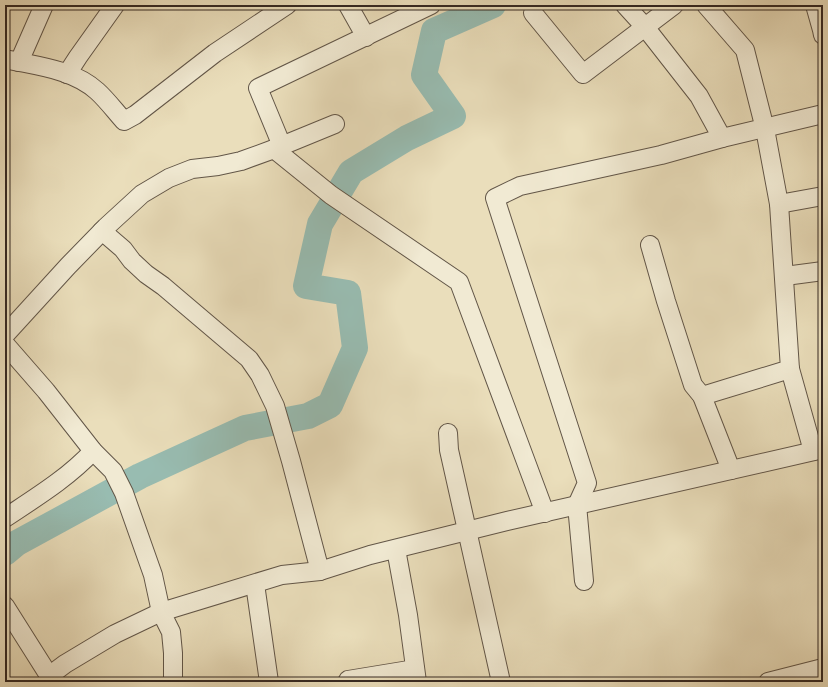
<svg xmlns="http://www.w3.org/2000/svg" width="828" height="687" viewBox="0 0 828 687" font-family="Cardo,serif">
  <style>
    .lines { fill: none; stroke-linecap: round; stroke-linejoin: round }
    .river { stroke: #98bcb1; stroke-width: 26 }
    .minor-casing { stroke: #625648; stroke-width: 20 }
    .minor { stroke: #f1ead3; stroke-width: 18 }
  </style>
  <rect width="100%" height="100%" fill="#eadebb"/>
  <filter id="stains"><feTurbulence type="fractalNoise" baseFrequency=".005" numOctaves="4"/><feColorMatrix values="0 0 0 0 .2 0 0 0 0 .09 0 0 0 0 .02 0 0 0 .5 -.17"/></filter>
  <radialGradient id="worn" r=".72"><stop offset=".6" stop-color="#630" stop-opacity="0"/><stop offset="1" stop-color="#630" stop-opacity=".3"/></radialGradient>
  <g class="lines">
    <!-- river -->
    <polyline class="river" points="5,553 17,543 140,476 245,428 308,416 330,405 355,348 348,293 306,286 320,224 351,172 407,138 453,116 424,75 434,31 493,5"/>
    <!-- minor casing -->
    <g class="minor-casing">
      <g id="minor">
        <polyline points="348,5 366,37"/>
        <polyline points="625,5 645,27 699,96 722,138"/>
        <polyline points="815,5 822,30 823,35"/>
        <polyline points="533,13 583,74 674,5"/>
        <path d="M5,59c31,7 68,10 92,32 10,9 18,20 27,30l11,-6 80,-62 72,-48"/>
        <polyline points="19,62 44,5"/>
        <polyline points="67,74 78,57 115,5"/>
        <polyline points="282,146 258,88 431,5"/>
        <polyline points="274,149 331,195 459,282 545,513"/>
        <polyline points="779,204 823,196"/>
        <polyline points="102,231 123,249 132,261 146,274 163,286 249,359 260,375 275,406 291,461 320,571"/>
        <polyline points="650,245 666,301 693,385 702,396 731,470"/>
        <polyline points="785,276 823,271"/>
        <polyline points="5,335 68,266 106,227 142,194 169,178 192,169 218,166 241,161 274,149 335,124"/>
        <polyline points="5,344 46,391 93,451 113,471 124,493 153,575 161,612 171,632 173,653 173,682"/>
        <polyline points="790,369 813,451"/>
        <polyline points="702,396 790,369 779,204 765,129 745,50 706,5"/>
        <polyline points="448,433 449,450 501,682"/>
        <path d="M5,518c30,-20 63,-40 88,-67"/>
        <polyline points="396,549 408,615 417,682"/>
        <polyline points="584,581 577,505 587,483 495,198 520,186 661,155 722,138 823,114"/>
        <polyline points="255,584 269,682"/>
        <polyline points="5,606 53,682"/>
        <polyline points="49,676 65,664 115,634 161,612 282,575 320,571 370,555 507,521 823,449"/>
        <polyline points="349,682 348,680 415,669"/>
        <polyline points="768,682 823,668"/>
      </g>
    </g>
    <!-- minor -->
    <use href="#minor" class="minor"/>
  </g>
  <!-- margin -->
  <rect width="828" height="687" fill="none" stroke="#eadebb" stroke-width="20"/>
  <rect x="6" y="6" width="816" height="675" fill="none" stroke="#342822" stroke-width="2"/>
  <rect x="10" y="10" width="808" height="667" fill="none" stroke="#342822"/>
  <rect width="100%" height="100%" filter="url(#stains)"/>
  <rect width="100%" height="100%" fill="url(#worn)"/>
</svg>
